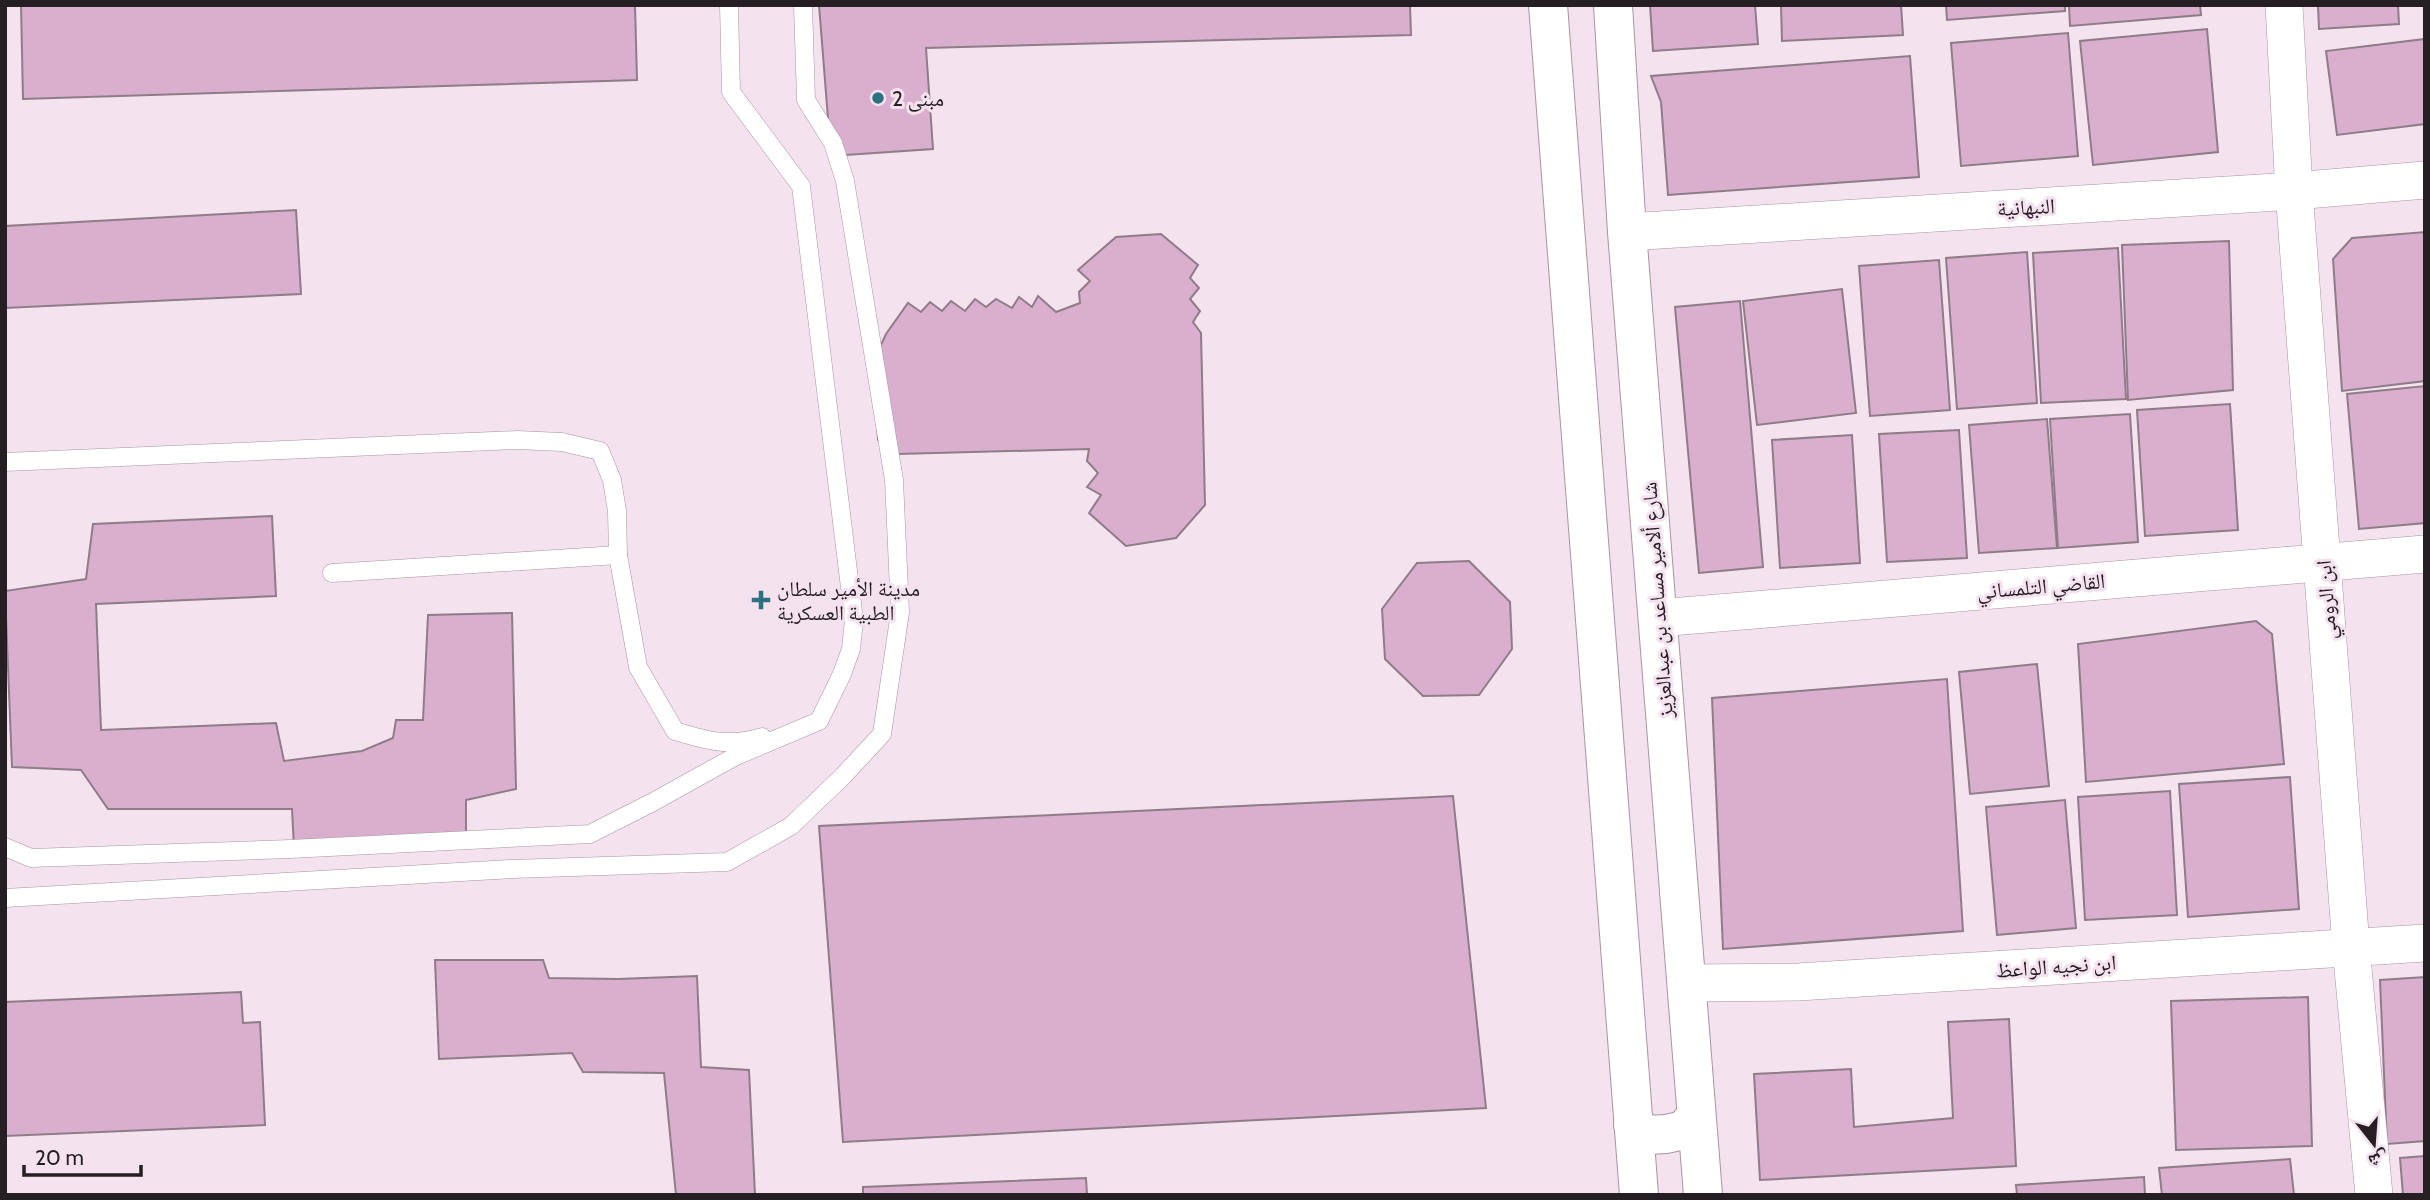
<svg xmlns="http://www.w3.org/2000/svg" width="2430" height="1200" viewBox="0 0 2430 1200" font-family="Cabin,'Noto Naskh Arabic',sans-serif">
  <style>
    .building { fill: #daafcd; stroke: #8e7d89; stroke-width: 2 }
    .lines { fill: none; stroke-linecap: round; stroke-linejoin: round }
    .service-casing { stroke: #a795a1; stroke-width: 19 }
    .minor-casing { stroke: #a795a1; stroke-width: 38 }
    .tertiary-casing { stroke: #a795a1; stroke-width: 40 }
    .service { stroke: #fff; stroke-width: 18 }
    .minor { stroke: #fff; stroke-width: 37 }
    .tertiary { stroke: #fff; stroke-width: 38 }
    .poi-dot { fill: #2d7280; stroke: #f5e2ef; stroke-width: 2.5 }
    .labels { text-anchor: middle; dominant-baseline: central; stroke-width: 6; stroke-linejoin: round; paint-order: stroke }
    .poi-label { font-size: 21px; fill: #251e22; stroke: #f5e2ef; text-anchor: start }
    .street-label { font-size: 21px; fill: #251e22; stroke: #f5e2ef }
  </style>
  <rect width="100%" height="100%" fill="#f5e2ef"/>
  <!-- building -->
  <g class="building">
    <polygon points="21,5 635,5 637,80 23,99"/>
    <polygon points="819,5 1410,5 1411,35 926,48 933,149 831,156"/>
    <polygon points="1650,5 1755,5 1758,44 1653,51"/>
    <polygon points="1781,5 1901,5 1903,35 1782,41"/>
    <polygon points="1946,5 2065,5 2065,11 1947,20"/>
    <polygon points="2069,5 2200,5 2201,15 2070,26"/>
    <polygon points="2318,5 2398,5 2399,24 2319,29"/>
    <polygon points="2207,29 2218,152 2093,165 2080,41"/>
    <polygon points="2068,33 2078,156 1961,166 1951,43"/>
    <polygon points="2425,39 2425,124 2337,135 2326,51"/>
    <polygon points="1910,56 1919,177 1668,195 1661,102 1651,76"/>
    <polygon points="296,210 301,294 5,308 5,226"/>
    <polygon points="2425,232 2425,381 2342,391 2333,259 2352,238"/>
    <polygon points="1161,234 1198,265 1190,278 1199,288 1190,299 1200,311 1193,322 1201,333 1205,505 1176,538 1126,546 1089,513 1101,495 1087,487 1098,473 1087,461 1089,449 898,454 878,440 874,360 886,334 908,303 921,312 930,302 942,311 951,301 965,311 975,299 986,307 996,299 1012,308 1019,297 1032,307 1038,296 1056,312 1080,303 1079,292 1090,281 1078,270 1116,237"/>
    <polygon points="2229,241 2233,390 2128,400 2122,245"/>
    <polygon points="2118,248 2126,399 2041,403 2033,253"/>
    <polygon points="2027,252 2037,403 1957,409 1946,258"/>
    <polygon points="1939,260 1950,410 1870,416 1859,266"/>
    <polygon points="1842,289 1856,413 1757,425 1743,301"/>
    <polygon points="1740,301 1763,567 1699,573 1675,307"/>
    <polygon points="2425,386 2425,523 2359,529 2347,394"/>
    <polygon points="2230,404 2238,530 2145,536 2137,410"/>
    <polygon points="2130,414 2138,542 2058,548 2050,419"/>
    <polygon points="2047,419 2057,548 1979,553 1969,425"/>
    <polygon points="1959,430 1967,558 1887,562 1879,434"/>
    <polygon points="1852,435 1860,563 1780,568 1772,440"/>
    <polygon points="272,516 276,596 96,604 101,730 276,723 284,761 362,751 393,738 396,720 423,720 428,615 512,613 516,789 466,800 466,838 294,848 292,809 108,809 81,770 12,767 5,591 86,579 93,524"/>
    <polygon points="1469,561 1510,602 1512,649 1479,695 1423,696 1385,659 1382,609 1417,563"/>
    <polygon points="2256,621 2272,634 2284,764 2086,782 2078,644"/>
    <polygon points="2037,664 2049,786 1970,794 1959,672"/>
    <polygon points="1947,679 1963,931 1723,949 1712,698"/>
    <polygon points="2290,777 2299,909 2188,917 2179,784"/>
    <polygon points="2170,791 2177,915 2085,920 2078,797"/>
    <polygon points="1453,796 1486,1108 843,1142 819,826"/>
    <polygon points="2065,800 2076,928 1997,935 1986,807"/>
    <polygon points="435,960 543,960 549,978 618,979 697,976 701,1067 749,1070 755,1195 676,1195 664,1073 583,1072 572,1053 439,1059"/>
    <polygon points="2425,977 2425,1141 2387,1144 2380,980"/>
    <polygon points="241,992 243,1023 260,1022 265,1125 5,1136 5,1002"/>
    <polygon points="2308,997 2312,1146 2176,1150 2171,1001"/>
    <polygon points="2009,1019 2016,1166 1760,1180 1754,1074 1851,1069 1854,1127 1953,1118 1948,1022"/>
    <polygon points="2425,1156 2425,1195 2403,1195 2400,1158"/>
    <polygon points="2290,1159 2294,1195 2162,1195 2159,1168"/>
    <polygon points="2144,1177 2145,1195 2017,1195 2016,1185"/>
    <polygon points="1086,1178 1087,1195 863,1195 863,1187"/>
  </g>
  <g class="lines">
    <!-- service casing -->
    <g class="service-casing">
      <g id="service">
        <path d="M5,462l512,-22 45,2 38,9 12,29 5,31 1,44 20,112 37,64c32,10 54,16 87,6"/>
        <polyline points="332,573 618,555"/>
        <polyline points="5,847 31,858 290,849 590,834 653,802 736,756 819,721 842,674 851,649 854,620 801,186 731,92 729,5"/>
        <polyline points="5,898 512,869 727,862 791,826 843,776 882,734 900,612 894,480 845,181 833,143 806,100 803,5"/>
      </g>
    </g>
    <!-- minor casing -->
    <g class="minor-casing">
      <g id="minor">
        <polyline points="2284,5 2294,191 2351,947 2374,1195"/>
        <polyline points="1627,232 2294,191 2425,180"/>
        <polyline points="1658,618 2425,554"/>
        <polyline points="1687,983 1798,982 2425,943"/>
      </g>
    </g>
    <!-- tertiary casing -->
    <g class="tertiary-casing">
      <g id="tertiary">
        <polyline points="1548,5 1639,1195"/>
        <polyline points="1613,5 1627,232 1703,1195"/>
        <polyline points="1633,1125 1649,1135 1666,1134 1684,1130 1696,1116"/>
      </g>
    </g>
    <!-- service -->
    <use href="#service" class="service"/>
    <!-- minor -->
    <use href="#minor" class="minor"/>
    <!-- tertiary -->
    <use href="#tertiary" class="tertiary"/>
  </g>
  <!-- markers -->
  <g class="poi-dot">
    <circle cx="878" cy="98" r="7"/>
    <path d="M757.5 589.5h7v7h7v7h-7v7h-7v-7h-7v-7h7z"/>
  </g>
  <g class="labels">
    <!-- poi labels -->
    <g class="poi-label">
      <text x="892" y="98">مبنى 2</text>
      <text x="777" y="588">مدينة الأمير سلطان<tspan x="777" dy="24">الطبية العسكرية</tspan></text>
    </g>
    <!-- street labels -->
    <g class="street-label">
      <text transform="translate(2026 207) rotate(-3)">النبهانية</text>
      <text transform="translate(2041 586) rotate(-5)">القاضي التلمساني</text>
      <text transform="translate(1657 600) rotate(-94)">شارع ألامير مساعد بن عبدالعزيز</text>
      <text transform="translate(2326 600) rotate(-94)">ابن الرومي</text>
      <text transform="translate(2056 966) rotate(-4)">ابن نجيه الواعظ</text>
    </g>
  </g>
  <!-- border -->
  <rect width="2430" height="1200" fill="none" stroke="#251e22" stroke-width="14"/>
  <!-- north arrow -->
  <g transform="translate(2374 1144) rotate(163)" stroke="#f5e2ef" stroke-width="5" paint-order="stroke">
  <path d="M0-5L12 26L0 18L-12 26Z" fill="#251e22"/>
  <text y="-10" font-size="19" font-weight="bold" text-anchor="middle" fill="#251e22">ش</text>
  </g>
  <!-- scale -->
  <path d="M24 1165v10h117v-10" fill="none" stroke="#251e22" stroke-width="3.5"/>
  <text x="35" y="1165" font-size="21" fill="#251e22" stroke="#f5e2ef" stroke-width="5" paint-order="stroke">20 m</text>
</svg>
